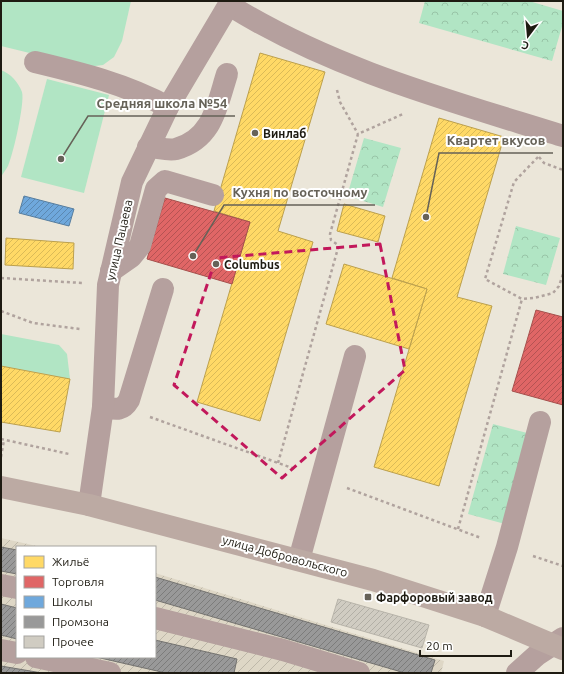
<svg xmlns="http://www.w3.org/2000/svg" width="564" height="674" viewBox="0 0 564 674" font-family="Ubuntu,sans-serif">
  <style>
    .industrial { fill: url(#industrial-furrows) }
    .grass { fill: #b1e5c4 }
    .park { fill: url(#park-crowns) }
    .homes { fill: url(#homes-hatch); stroke: #bca04d }
    .shops { fill: url(#shops-hatch); stroke: #a6504d }
    .schools { fill: url(#schools-hatch); stroke: #577e9f }
    .industry { fill: url(#industry-hatch); stroke: #747370 }
    .building { fill: url(#building-hatch); stroke: #b8b4aa }
    .lines { fill: none; stroke-linecap: round; stroke-linejoin: round }
    .path { stroke: #b0a39e; stroke-width: 2.5; stroke-dasharray: 3 3; stroke-linecap: butt }
    .minor { stroke: #b5a09e; stroke-width: 22 }
    .major { stroke: #bcaaa3; stroke-width: 22 }
    .marked { fill: none; stroke: #c2185b; stroke-width: 3; stroke-dasharray: 8 5; stroke-linejoin: round }
    .poi-dot { fill: #666258; stroke: #fff; stroke-width: 1.5 }
    .labels { text-anchor: middle; dominant-baseline: central; stroke-width: 4; stroke-linejoin: round; paint-order: stroke }
    .poi-label { font-size: 12px; font-weight: bold; fill: #1e1b12; stroke: #fff; text-anchor: start }
    .street-label { font-size: 12px; fill: #1e1b12; stroke: #fff }
    .leader { fill: none; stroke: #666258; stroke-width: 1.5 }
    .callout-dot { fill: #666258; stroke: #fff; stroke-width: 1.5 }
    .callout-label { font-size: 13px; text-anchor: middle; font-weight: bold; fill: #666258; stroke: #fff; stroke-width: 4; stroke-linejoin: round; paint-order: stroke }
  </style>
  <defs>
    <pattern id="industrial-furrows" width="10" height="10" patternUnits="userSpaceOnUse"><rect width="10" height="10" fill="#ded7c6"/><path d="M-1 1l2-2M0 10L10 0M9 11l2-2" fill="none" stroke="#beb8a9"/></pattern>
    <pattern id="park-crowns" width="20" height="18" patternUnits="userSpaceOnUse"><rect width="20" height="18" fill="#b1e5c4"/><path d="M2 6a3 3 0 1 1 6 0M12 15a3 3 0 1 1 6 0" fill="none" stroke="#98c4a7"/></pattern>
    <pattern id="homes-hatch" width="6" height="6" patternUnits="userSpaceOnUse"><rect width="6" height="6" fill="#ffd966"/><path d="M-1 1l2-2M0 6l6-6M5 7l2-2" fill="none" stroke="#daba57"/></pattern>
    <pattern id="shops-hatch" width="6" height="6" patternUnits="userSpaceOnUse"><rect width="6" height="6" fill="#e06666"/><path d="M-1 1l2-2M0 6l6-6M5 7l2-2" fill="none" stroke="#b55353"/></pattern>
    <pattern id="schools-hatch" width="6" height="6" patternUnits="userSpaceOnUse"><rect width="6" height="6" fill="#6fa8dc"/><path d="M-1 1l2-2M0 6l6-6M5 7l2-2" fill="none" stroke="#5b88b1"/></pattern>
    <pattern id="industry-hatch" width="6" height="6" patternUnits="userSpaceOnUse"><rect width="6" height="6" fill="#999"/><path d="M-1 1l2-2M0 6l6-6M5 7l2-2" fill="none" stroke="#7c7c7b"/></pattern>
    <pattern id="building-hatch" width="6" height="6" patternUnits="userSpaceOnUse"><rect width="6" height="6" fill="#d0ccc2"/><path d="M-1 1l2-2M0 6l6-6M5 7l2-2" fill="none" stroke="#b2afa6"/></pattern>
  </defs>
  <rect width="100%" height="100%" fill="#ebe6d9"/>
  <!-- industrial -->
  <polygon class="industrial" points="1,538 41,547 17,547 17,657 155,657 155,573 444,661 441,673 1,673"/>
  <!-- grass -->
  <g class="grass">
    <polygon points="1,1 131,1 122,41 114,57 103,65 87,67 1,46"/>
    <path d="M1,70c10,4 17,12 21,22 3,11 -9,63 -14,74 -2,4 -5,7 -7,11z"/>
    <polygon points="47,79 109,95 84,193 21,177"/>
    <polygon points="1,334 59,345 67,354 70,379 1,366"/>
  </g>
  <!-- park -->
  <g class="park">
    <polygon points="425,1 529,1 563,11 563,23 552,61 419,23"/>
    <polygon points="364,138 401,148 383,207 347,196"/>
    <polygon points="516,226 560,238 546,285 503,274"/>
    <polygon points="493,424 531,434 505,524 468,514"/>
  </g>
  <!-- homes -->
  <g class="homes">
    <polygon points="260,53 325,72 278,231 313,242 260,421 197,402 250,222 214,211"/>
    <polygon points="439,118 504,137 457,297 492,306 439,486 374,467 427,289 392,278"/>
    <polygon points="344,204 385,216 378,242 337,231"/>
    <polygon points="6,238 74,243 73,269 5,265"/>
    <polygon points="344,264 427,289 409,349 326,324"/>
    <polygon points="1,366 70,379 60,432 1,422"/>
  </g>
  <!-- shops -->
  <g class="shops">
    <polygon points="165,198 250,222 232,284 147,259"/>
    <polygon points="536,310 563,317 563,405 512,391"/>
  </g>
  <!-- schools -->
  <g class="schools">
    <polygon points="127,100 144,102 137,109"/>
    <polygon points="24,196 74,209 69,226 19,213"/>
  </g>
  <!-- industry -->
  <g class="industry">
    <polygon points="1,547 17,550 17,574 1,571"/>
    <polygon points="155,577 435,660 431,673 405,673 155,600"/>
    <polygon points="1,604 17,608 17,639 1,635"/>
    <polygon points="155,640 237,659 234,673 166,673 96,657 155,657"/>
    <polygon points="1,666 42,673 1,673"/>
  </g>
  <!-- building -->
  <polygon class="building" points="338,599 429,625 422,648 331,622"/>
  <g class="lines">
    <!-- path -->
    <g class="path">
      <polyline points="337,90 340,102 358,134"/>
      <polyline points="538,157 514,182 485,279 522,299 534,298 553,293 559,286 563,274"/>
      <polyline points="539,157 544,163 563,170"/>
      <polyline points="1,278 82,283"/>
      <polyline points="1,311 33,323 80,329"/>
      <polyline points="150,417 295,469"/>
      <polyline points="1,439 69,454"/>
      <polyline points="1,457 4,440"/>
      <polyline points="278,463 338,248 338,245 331,240 330,234 358,134 403,114"/>
      <polyline points="347,488 481,538"/>
      <polyline points="458,529 522,299"/>
      <polyline points="533,556 563,566"/>
    </g>
    <!-- minor -->
    <g class="minor">
      <path d="M229,5c103,64 219,95 334,131"/>
      <path d="M35,62c46,11 91,22 133,45"/>
      <path d="M148,147c8,0 20,4 28,2 37,-10 41,-44 51,-75"/>
      <polyline points="111,271 131,257 140,246 156,189 165,181 213,195"/>
      <path d="M103,407c12,2 19,5 26,-7l34,-111"/>
      <polyline points="89,505 103,407 108,285 132,182 168,107 231,1"/>
      <polyline points="299,560 355,356"/>
      <polyline points="1,585 17,588"/>
      <polyline points="485,616 507,547 540,422"/>
      <polyline points="155,618 283,650 359,673"/>
      <polyline points="1,650 17,653"/>
      <polyline points="36,657 110,673"/>
      <polyline points="517,673 537,655 563,638"/>
    </g>
    <!-- major -->
    <polyline class="major" points="1,487 89,505 373,580 485,616 563,649"/>
  </g>
  <!-- marked area -->
  <path class="marked" d="M380,244l25,126 -123,108 -108,-93 42,-127z"/>
  <!-- markers -->
  <g class="poi-dot">
    <circle cx="255" cy="133" r="4"/>
    <circle cx="216" cy="264" r="4"/>
    <rect x="364" y="593" width="8" height="8" rx="2"/>
  </g>
  <g class="labels">
    <!-- poi labels -->
    <g class="poi-label">
      <text x="263" y="133">Винлаб</text>
      <text x="224" y="264">Columbus</text>
      <text x="376" y="597">Фарфоровый завод</text>
    </g>
    <!-- street labels -->
    <g class="street-label">
      <text transform="translate(119 240) rotate(-77)">улица Пацаева</text>
      <text transform="translate(285 556) rotate(15)">улица Добровольского</text>
    </g>
  </g>
  <!-- callouts -->
  <path class="leader" d="M61 159L88 116H235M426 217L439 153H553M193 256L224 205H375"/>
  <g class="callout-dot">
    <circle cx="61" cy="159" r="4"/>
    <circle cx="426" cy="217" r="4"/>
    <circle cx="193" cy="256" r="4"/>
  </g>
  <g class="callout-label">
    <text x="162" y="108">Средняя школа №54</text>
    <text x="496" y="145">Квартет вкусов</text>
    <text x="300" y="197">Кухня по восточному</text>
  </g>
  <!-- border -->
  <rect width="564" height="674" fill="none" stroke="#1e1b12" stroke-width="4"/>
  <!-- legend -->
  <rect x="16" y="546" width="140" height="112" fill="#ffffff" stroke="#a5a4a0"/>
  <rect x="24" y="556" width="20" height="12" fill="#ffd966" stroke="#a5a4a0"/>
  <text x="52" y="566" font-size="12" fill="#1e1b12">Жильё</text>
  <rect x="24" y="576" width="20" height="12" fill="#e06666" stroke="#a5a4a0"/>
  <text x="52" y="586" font-size="12" fill="#1e1b12">Торговля</text>
  <rect x="24" y="596" width="20" height="12" fill="#6fa8dc" stroke="#a5a4a0"/>
  <text x="52" y="606" font-size="12" fill="#1e1b12">Школы</text>
  <rect x="24" y="616" width="20" height="12" fill="#999999" stroke="#a5a4a0"/>
  <text x="52" y="626" font-size="12" fill="#1e1b12">Промзона</text>
  <rect x="24" y="636" width="20" height="12" fill="#d0ccc2" stroke="#a5a4a0"/>
  <text x="52" y="646" font-size="12" fill="#1e1b12">Прочее</text>
  <!-- north arrow -->
  <g transform="translate(528 36) rotate(196)" stroke="#ffffff" stroke-width="3" paint-order="stroke">
  <path d="M0-3L7 15L0 10L-7 15Z" fill="#1e1b12"/>
  <text y="-6" font-size="11" font-weight="bold" text-anchor="middle" fill="#1e1b12">С</text>
  </g>
  <!-- scale -->
  <path d="M420 650v6h91v-6" fill="none" stroke="#1e1b12" stroke-width="2"/>
  <text x="426" y="650" font-size="12" fill="#1e1b12" stroke="#ffffff" stroke-width="3" paint-order="stroke">20 m</text>
</svg>
